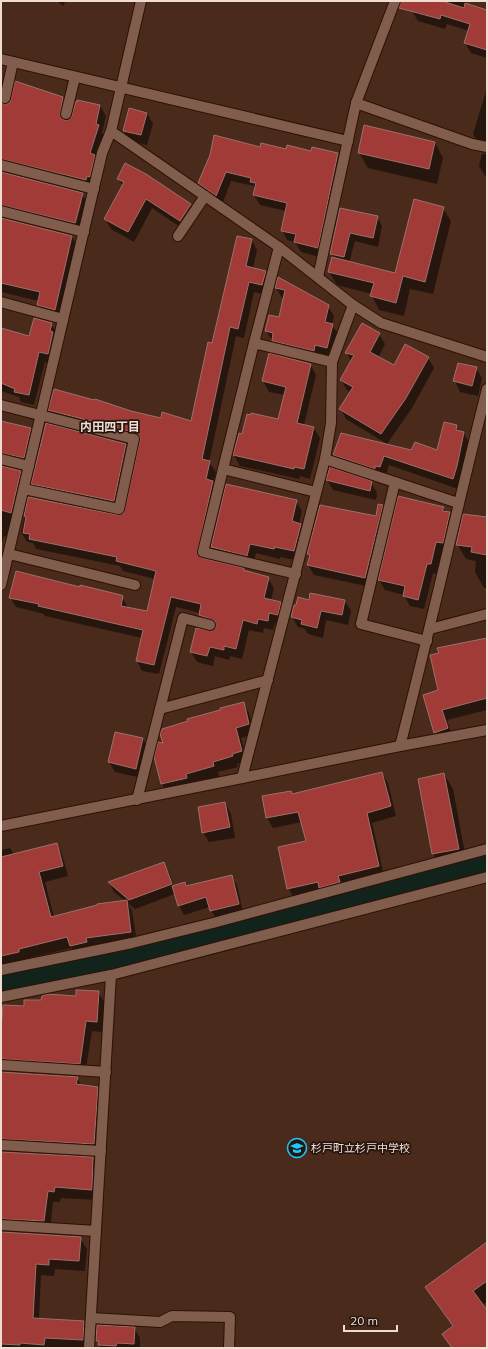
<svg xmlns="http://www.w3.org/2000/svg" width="488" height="1349" viewBox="0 0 488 1349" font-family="Mulish,'Noto Sans JP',sans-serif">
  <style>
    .shadow { fill: #0007; fill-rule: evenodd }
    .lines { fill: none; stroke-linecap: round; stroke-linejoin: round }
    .river { stroke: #12231c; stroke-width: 32 }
    .building { fill: #a03b37; stroke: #9b716d }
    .street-casing { stroke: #2e1104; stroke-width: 12 }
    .street { stroke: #815d4d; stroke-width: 10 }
    .labels { text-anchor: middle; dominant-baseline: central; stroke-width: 3.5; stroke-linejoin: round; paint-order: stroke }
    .poi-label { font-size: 11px; fill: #f1dcd2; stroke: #251710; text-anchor: start }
    .neighbourhood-label { font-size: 12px; font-weight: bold; fill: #f1dcd2; stroke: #251710 }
  </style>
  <rect width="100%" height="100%" fill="#492a1b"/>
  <!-- shadow -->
  <g class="shadow">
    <polygon points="57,1 66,1 63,6"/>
    <polygon points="414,1 466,1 467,3 463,4 487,11 487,58 471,53 465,43 469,31 447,24 445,29 418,21 412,11"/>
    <polygon points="1,79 8,89 5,105 63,98 69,108 66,121 100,106 106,116 102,133 104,136 95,186 2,170 1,173"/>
    <polygon points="487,88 487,146 479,145 473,134"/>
    <polygon points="147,113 153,124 147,145 130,141 124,131"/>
    <polygon points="435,143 443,158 437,184 368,168 359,153"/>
    <polygon points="261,148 338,154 344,164 323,258 301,252 295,242 287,240 282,230 286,211 260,205 254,195 255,189 254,186 231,181 222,205 205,194 200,183"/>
    <polygon points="482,154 487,154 487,176 485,176 479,166"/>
    <path d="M1,173l81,21 6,10 -7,29 -79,-17 -1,3zM80,201h2l-7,27h-2z"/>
    <polygon points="145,175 191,205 197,215 186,231 152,208 134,242 111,229 105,219 123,186 118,179"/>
    <polygon points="443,208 451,221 433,294 410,289 404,316 379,310 372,296 372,294 337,285 329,272 334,259 331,254 340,209 377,217 382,226 378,247 355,241 349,263 396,274"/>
    <polygon points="1,219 72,237 78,247 61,320 44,315 38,305 39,301 1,292"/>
    <polygon points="252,240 257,250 253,268 266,271 271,282 268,295 254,292 244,338 236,336 209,462 216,472 213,483 219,492 203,560 243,569 245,572 268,578 274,588 271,601 280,603 286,613 283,624 275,623 273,630 264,628 263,633 249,630 242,659 230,656 229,660 215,656 213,666 197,662 191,652 216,629 206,625 200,615 200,613 176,607 159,674 142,671 137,661 142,638 45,616 44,614 16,607 10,597 80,588 122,597 128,608 148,612 155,579 123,571 120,566 36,549 33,543 27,542 21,532 29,498 118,516 124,514 141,442 55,420 50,410 131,412 161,419 191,422 212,344"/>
    <polygon points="279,279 328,306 334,316 332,325 339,335 333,358 279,351 266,331 279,318 284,299 282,298 276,288"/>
    <polygon points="51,324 57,333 53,364 45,362 34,405 21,402 19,397 1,391 1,329 30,337"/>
    <polygon points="379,334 385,344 378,358 394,366 428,358 434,368 412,408 387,444 346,419 341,409 351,392 347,390 341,380 351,361 347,353"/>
    <polygon points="269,354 310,364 316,375 304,425 314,428 320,438 310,479 300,476 299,479 240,466 234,455 239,434 243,435 279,420 285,395 269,392 263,381"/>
    <polygon points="476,368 482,378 478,396 460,392 455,381"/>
    <polygon points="1,422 30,429 36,439 29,467 2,464 1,466"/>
    <polygon points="456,426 460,432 464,433 469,443 458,489 389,465 385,477 340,465 334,455 438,451"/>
    <polygon points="126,445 132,455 120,511 38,494 32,484"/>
    <polygon points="1,467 20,472 26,481 13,538 4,536 1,546"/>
    <polygon points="327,480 371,482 377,493 376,500 333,490"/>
    <polygon points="296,501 302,511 299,524 301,524 307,535 300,561 280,557 280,559 256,553 252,566 218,557 212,547"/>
    <polygon points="382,506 388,516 371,587 314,575 308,565 310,558 308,554 376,518"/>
    <polygon points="443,508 446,513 450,513 456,523 449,553 442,552 436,574 433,573 424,609 410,606 404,595 385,590 379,580"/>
    <polygon points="487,518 487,588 484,588 475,572 476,561 466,559 457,544"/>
    <polygon points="310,601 345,601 351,611 348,625 326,620 323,638 308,634 305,629 298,627 292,617"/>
    <polygon points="487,639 487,710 447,720 453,738 441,743 435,733 424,695 439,691"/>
    <polygon points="243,703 249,713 254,734 241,738 247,761 237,764 238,767 218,772 219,777 191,784 168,794 162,784 164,744 221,710"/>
    <polygon points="116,733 143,739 149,749 142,778 115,772 109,762"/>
    <polygon points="382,773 388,783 396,816 372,823 384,876 294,898 288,888 307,841 302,822 273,828 267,818 263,797 291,792 293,795"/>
    <polygon points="444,774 453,789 467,864 442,869 433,854 419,779"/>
    <polygon points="225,803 231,814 235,838 209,842 203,832"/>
    <polygon points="57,844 62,854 68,876 45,882 54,917 125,901 114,892 109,883 163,863 169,872 174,887 185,883 187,886 231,876 237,885 243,913 216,919 210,907 184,915 179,906 175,894 135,909 128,903 132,911 137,942 76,956 72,948 24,959 25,962 1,967 1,850 10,848 14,854"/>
    <polygon points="98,992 105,1003 102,1032 92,1031 85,1074 4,1070 2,1073 77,1078 82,1086 97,1087 104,1098 100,1155 4,1150 2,1153 92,1158 98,1169 98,1200 61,1198 60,1202 53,1202 50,1232 4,1230 2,1233 80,1238 87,1249 85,1271 55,1269 54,1276 41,1275 39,1319 83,1322 90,1333 89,1348 1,1348 1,1011 25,1007 42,1001 77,997"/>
    <polygon points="487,1244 487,1302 453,1327 435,1302 426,1287"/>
    <polygon points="134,1328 140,1338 140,1348 101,1348 97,1340"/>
  </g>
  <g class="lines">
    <!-- river -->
    <polyline class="river" points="1,982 130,957 487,863"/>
  </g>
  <!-- building -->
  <g class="building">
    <polygon points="401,1 445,1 445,2 464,8 465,3 487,10 487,50 464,43 470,24 441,15 440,19 399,8"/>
    <polygon points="15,81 63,97 60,115 64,120 67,120 71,118 76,101 77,102 77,100 100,105 96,124 99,125 90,153 95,155 90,177 87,176 86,180 1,159 1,103 7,104 10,102"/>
    <polygon points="129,108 147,113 141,135 123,131"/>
    <polygon points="364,125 435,142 429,169 358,153"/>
    <polygon points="214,135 260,147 261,143 286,149 287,145 311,151 312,147 338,153 318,248 294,242 296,234 281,231 287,203 253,195 256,183 250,182 251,178 226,172 216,196 198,183 210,155"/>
    <polygon points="125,163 146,174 191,204 180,221 146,199 128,232 104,219 124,182 117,179"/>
    <polygon points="1,172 83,193 75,223 1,205"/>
    <polygon points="414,199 444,207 425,282 403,276 396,303 370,296 374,283 328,272 332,257 395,273"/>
    <polygon points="340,208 378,216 373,238 350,233 344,257 330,254"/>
    <polygon points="1,218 72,236 55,310 37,305 40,292 1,283"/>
    <polygon points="237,236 252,239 246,266 266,271 262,285 249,282 238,329 230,327 202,459 210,461 206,479 213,481 197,553 202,558 244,568 243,570 269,577 264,598 281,602 278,615 269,613 268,621 258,619 257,624 243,620 236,649 224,646 224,650 210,647 207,656 190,652 196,628 212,631 216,627 215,621 199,615 201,604 171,597 154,665 136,661 143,630 38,606 39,604 9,598 16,571 80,587 80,585 121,595 123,596 121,606 147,611 156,571 116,561 117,557 29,539 30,534 23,533 26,517 24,516 28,497 118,515 124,513 140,440 140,437 136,433 48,410 54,389 94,400 95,399 131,411 161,418 162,412 191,421 208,342 212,343"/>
    <polygon points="278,277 329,305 325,322 333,324 327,348 315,345 314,351 272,341 273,333 265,331 269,315 279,317 285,290 275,288"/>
    <polygon points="34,318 52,323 50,331 53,332 48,354 39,352 29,395 14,392 15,389 1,383 1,328 29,336"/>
    <polygon points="362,323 380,333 370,352 394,365 405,344 429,357 406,398 381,434 339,409 353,387 340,380 354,355 345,353"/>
    <polygon points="269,353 311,364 297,423 314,427 304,469 294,467 294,469 233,455 239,433 242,434 247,414 251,415 251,413 278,419 286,387 262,381"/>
    <polygon points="458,363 477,367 472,386 453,381"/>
    <polygon points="1,421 31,428 24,458 1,453"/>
    <polygon points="444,422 457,425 456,430 464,432 457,466 453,479 384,456 380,467 375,466 375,469 333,455 341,433 411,450 415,442 437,450"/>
    <polygon points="46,423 126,444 114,501 31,484"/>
    <polygon points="1,466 21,471 11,513 1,510"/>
    <polygon points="330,467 372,481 370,491 326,480"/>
    <polygon points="226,484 297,500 292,521 301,524 294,551 275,547 274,549 250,544 247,556 211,547"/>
    <polygon points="398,496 444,507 442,511 450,512 443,543 436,542 431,564 427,564 418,600 403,596 405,586 378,580"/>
    <polygon points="378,504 383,505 365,578 307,565 310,555 307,554 320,505 376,516"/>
    <polygon points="463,514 487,517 487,555 471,552 472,547 456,545"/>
    <polygon points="310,593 345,600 342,615 321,611 317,628 301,624 302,620 291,617 294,605 296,605 298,597 309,600"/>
    <polygon points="487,638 487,698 442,710 448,728 434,733 423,695 438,690 430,655 439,653 437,648"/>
    <polygon points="244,702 249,724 236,728 242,751 232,754 233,756 213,762 214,766 186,774 187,778 161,784 154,757 158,742 163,743 160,734 162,729 188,721 187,719 220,710 220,708"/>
    <polygon points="115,732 143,738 136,769 108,762"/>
    <polygon points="382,772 391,806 367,813 379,866 338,876 340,882 319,888 318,882 287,889 278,847 306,841 298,812 266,818 262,796 291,791 292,794"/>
    <polygon points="444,773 459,849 432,854 418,779"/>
    <polygon points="225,802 230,827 202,833 198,807"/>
    <polygon points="57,843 63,866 39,872 51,917 97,905 97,904 127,900 131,932 86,938 87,942 70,946 67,937 19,949 19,952 1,956 1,857"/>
    <polygon points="164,862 172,884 129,900 108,882"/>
    <polygon points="232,875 239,904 210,911 206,897 178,906 172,886 185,882 186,886"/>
    <polygon points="76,990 99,991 97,1022 86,1021 80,1064 1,1059 1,1031 3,1005 24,1006 24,1000 41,1000 42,996 47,994 76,996"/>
    <polygon points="1,1072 78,1077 76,1084 98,1087 94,1144 1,1139"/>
    <polygon points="1,1152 93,1157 92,1190 55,1187 54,1192 48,1191 44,1221 1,1219"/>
    <polygon points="1,1232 81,1237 79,1261 49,1259 49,1265 36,1264 33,1318 84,1321 83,1340 45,1338 44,1345 20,1343 20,1345 1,1344"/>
    <polygon points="487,1242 487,1281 473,1291 487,1310 487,1348 452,1348 442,1334 453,1326 425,1287"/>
    <polygon points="97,1325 135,1327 134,1344 117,1343 116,1346 98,1345 99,1341 96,1341"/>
  </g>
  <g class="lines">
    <!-- street casing -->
    <g class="street-casing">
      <g id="street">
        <polyline points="1,59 348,141"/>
        <polyline points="5,98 13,62"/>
        <polyline points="356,103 472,144 487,147"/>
        <polyline points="66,114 75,77"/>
        <polyline points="111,131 279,247 353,305"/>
        <polyline points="1,165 94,189"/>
        <polyline points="1,211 84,232"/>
        <polyline points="178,236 205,196"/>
        <polyline points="279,247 254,343 332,362"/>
        <polyline points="318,277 356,103 395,1"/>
        <polyline points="1,302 63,319"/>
        <polyline points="487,357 381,323 353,305 332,362 331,423 325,459 242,778 400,746 487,730"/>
        <polyline points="1,405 134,439 119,509 24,489"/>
        <polyline points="1,459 29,466"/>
        <polyline points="325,459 458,503"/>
        <polyline points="223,469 254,343"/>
        <polyline points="395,482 361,624 427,641"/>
        <polyline points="9,554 135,585"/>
        <polyline points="296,574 203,552 223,469 316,492"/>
        <polyline points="1,585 102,153 111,131 141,1"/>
        <polyline points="430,629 487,614"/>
        <polyline points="160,709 268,680"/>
        <path d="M400,746c31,-119 57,-239 87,-357"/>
        <polyline points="137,800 183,618 210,625"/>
        <polyline points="1,826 242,778"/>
        <polyline points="1,970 132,943 213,923 487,849"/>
        <polyline points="1,997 111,975 487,877"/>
        <polyline points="1,1065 106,1072"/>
        <polyline points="1,1145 101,1151"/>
        <polyline points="1,1225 96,1231"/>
        <polyline points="91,1318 160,1322 172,1316 230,1317 229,1348"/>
        <polyline points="89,1348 111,975"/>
      </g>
    </g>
    <!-- street -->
    <use href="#street" class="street"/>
  </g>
  <!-- icons -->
  <defs>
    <g id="school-ring" transform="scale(1)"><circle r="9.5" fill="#251710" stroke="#1dc9fc" stroke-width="1.5"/><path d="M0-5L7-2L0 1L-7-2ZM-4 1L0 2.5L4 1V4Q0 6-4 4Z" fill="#1dc9fc"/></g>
  </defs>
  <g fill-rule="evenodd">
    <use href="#school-ring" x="297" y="1148"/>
  </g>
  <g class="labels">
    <!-- poi labels -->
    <g class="poi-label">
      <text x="311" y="1148">杉戸町立杉戸中学校</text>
    </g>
    <!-- neighbourhood labels -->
    <g class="neighbourhood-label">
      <text x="110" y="426">内田四丁目</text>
    </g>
  </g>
  <!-- border -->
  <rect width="488" height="1349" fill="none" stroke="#f1dcd2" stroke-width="4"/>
  <!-- scale -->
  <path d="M344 1325v6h53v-6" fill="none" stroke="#f1dcd2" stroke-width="2"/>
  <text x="350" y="1325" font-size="12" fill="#f1dcd2" stroke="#251710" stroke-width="3" paint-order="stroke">20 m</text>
</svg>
